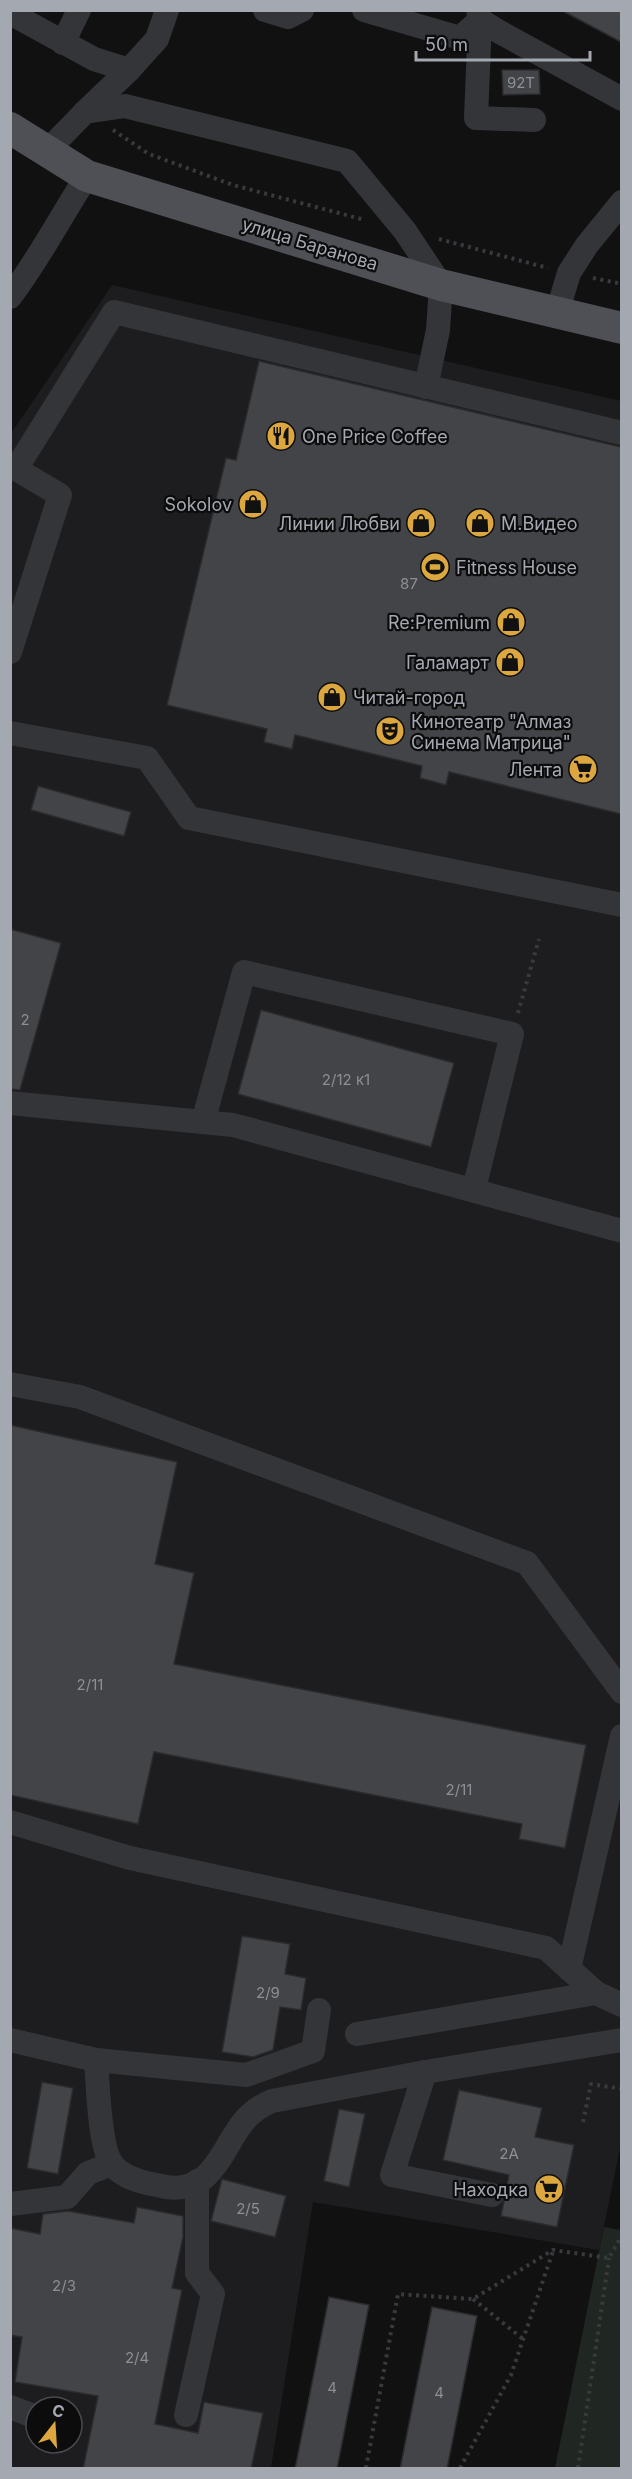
<svg xmlns="http://www.w3.org/2000/svg" width="632" height="2479" viewBox="0 0 632 2479" font-family="Inter,sans-serif">
  <style>
    .built { fill: #1d1d1f; fill-rule: evenodd }
    .green { fill: #202621 }
    .building { fill: #434447; stroke: #2b2b2e; stroke-width: 1.5 }
    .lines { fill: none; stroke-linecap: round; stroke-linejoin: round }
    .path { stroke: #393a3e; stroke-width: 4; stroke-dasharray: 3 4.5; stroke-linecap: butt }
    .minor { stroke: #343539; stroke-width: 24 }
    .major { stroke: #4f5055; stroke-width: 32 }
    .labels { text-anchor: middle; dominant-baseline: central; stroke-width: 4.5; stroke-linejoin: round; paint-order: stroke }
    .number-label { font-size: 15px; fill: #8c8f96 }
    .street-label { font-size: 18px; fill: #a4a8b1; stroke: #0c0c0d }
    .poi-label { font-size: 18px; fill: #a4a8b1; stroke: #0c0c0d; text-anchor: end }
  </style>
  <rect width="100%" height="100%" fill="#111112"/>
  <!-- built -->
  <path class="built" d="M112,285l509,116 1,1738 -23,111 -286,-48 -42,266h-260l-1,-2033zM36,2407h36v36h-36z"/>
  <!-- green -->
  <polygon class="green" points="604,2227 621,2230 621,2468 555,2468"/>
  <!-- building -->
  <g class="building">
    <polygon points="561,10 621,10 621,42"/>
    <polygon points="502,70 539,70 540,94 503,95"/>
    <polygon points="259,361 621,447 621,814 449,772 446,785 420,778 422,766 295,735 292,749 264,742 267,729 167,705 226,458 236,460"/>
    <polygon points="38,786 131,812 124,836 31,810"/>
    <polygon points="10,929 61,943 20,1090 10,1089"/>
    <polygon points="261,1010 454,1063 431,1147 238,1094"/>
    <polygon points="10,1425 177,1462 155,1564 194,1573 174,1664 586,1745 565,1848 519,1839 522,1824 154,1752 138,1824 10,1795"/>
    <polygon points="242,1936 290,1944 285,1974 306,1978 301,2010 280,2007 273,2050 253,2057 222,2052"/>
    <polygon points="42,2082 73,2088 58,2174 27,2168"/>
    <polygon points="459,2090 542,2108 535,2137 574,2145 557,2227 501,2216 509,2175 443,2160"/>
    <polygon points="339,2109 365,2114 349,2187 324,2181"/>
    <polygon points="222,2179 286,2196 275,2237 211,2221"/>
    <polygon points="137,2207 183,2216 183,2237 172,2288 182,2290 155,2424 198,2433 204,2402 263,2413 251,2469 83,2469 98,2396 15,2382 22,2337 10,2335 10,2228 40,2234 43,2214 68,2211 134,2223"/>
    <polygon points="329,2297 369,2305 337,2469 295,2469"/>
    <polygon points="432,2307 477,2316 447,2469 400,2469"/>
  </g>
  <g class="lines">
    <!-- path -->
    <g class="path">
      <polyline points="113,130 149,154 233,185 365,220"/>
      <polyline points="439,239 548,268"/>
      <polyline points="593,278 622,284"/>
      <polyline points="518,1013 539,939"/>
      <polyline points="583,2122 591,2084 622,2089"/>
      <polyline points="473,2299 523,2339"/>
      <polyline points="366,2468 398,2294 473,2299 553,2250 609,2258 622,2235"/>
      <polyline points="460,2468 511,2375 553,2251"/>
      <polyline points="578,2468 609,2258"/>
    </g>
    <!-- minor -->
    <g class="minor">
      <polyline points="265,10 288,17 302,10"/>
      <polyline points="364,10 460,38 480,20"/>
      <polyline points="478,10 480,20 496,30 622,99"/>
      <polyline points="10,13 94,59 129,70 85,112"/>
      <polyline points="480,20 476,118 534,120"/>
      <polyline points="63,43 79,10"/>
      <polyline points="129,70 157,39 167,10"/>
      <polyline points="47,151 85,112 125,106 347,161 405,231 441,285 438,330 426,387"/>
      <path d="M10,297c29,-38 51,-81 77,-121"/>
      <polyline points="557,313 569,273 587,245 622,202"/>
      <polyline points="10,466 16,469 114,312 622,433"/>
      <polyline points="10,652 60,495 16,469"/>
      <polyline points="10,733 147,758 189,818 622,905"/>
      <polyline points="10,1103 233,1125 622,1231"/>
      <polyline points="203,1122 244,972 512,1034 474,1189"/>
      <polyline points="10,1384 80,1397 527,1563 622,1692"/>
      <polyline points="10,1822 130,1858 546,1948 596,1993 622,2005"/>
      <polyline points="569,1969 622,1736"/>
      <polyline points="357,2034 596,1993"/>
      <polyline points="10,2040 96,2060 246,2075 313,2051 319,2010"/>
      <path d="M96,2060c2,23 3,87 16,104 10,14 32,19 49,22 16,4 34,1 46,-11 26,-26 26,-58 65,-74l153,-29 197,-32"/>
      <polyline points="425,2072 392,2175 492,2195"/>
      <polyline points="10,2204 67,2197 88,2173 112,2164"/>
      <polyline points="10,2407 36,2417"/>
      <polyline points="186,2415 213,2294 197,2273 197,2181"/>
    </g>
    <!-- major -->
    <polyline class="major" points="10,128 87,176 441,285 622,328"/>
  </g>
  <!-- icons -->
  <defs>
    <g id="restaurant-disc" transform="scale(1.5)"><circle r="9.5" fill="#dca73f" stroke="#0c0c0d"/><path d="M-5-6h1v4h1v-4h1v4h1v-4h1v5L-1.5 .5V6h-2V.5L-5-1ZM5-6V6H3V1.5H1.5Q1.5-4 5-6Z" fill="#111"/></g>
    <g id="shop-disc" transform="scale(1.5)"><circle r="9.5" fill="#dca73f" stroke="#0c0c0d"/><path d="M-5-2.5h2.3a2.7 3.5 0 0 1 5.4 0H5L5.5 6h-11ZM-1.5-2.5h3a1.5 2.3 0 0 0-3 0Z" fill="#111"/></g>
    <g id="stadium-disc" transform="scale(1.5)"><circle r="9.5" fill="#dca73f" stroke="#0c0c0d"/><path d="M0-5a6.5 5 0 1 0 0 10a6.5 5 0 1 0 0-10ZM-3.5-1.8h7v3.6h-7Z" fill="#111"/></g>
    <g id="theatre-disc" transform="scale(1.5)"><circle r="9.5" fill="#dca73f" stroke="#0c0c0d"/><path d="M-5-5.5Q0-4 5-5.5V0Q5 5 0 6Q-5 5-5 0ZM-3.3-2.5H-1v1.5H-3.3ZM1-2.5H3.3v1.5H1ZM-2.8 1Q0 5.5 2.8 1Z" fill="#111"/></g>
    <g id="supermarket-disc" transform="scale(1.5)"><circle r="9.5" fill="#dca73f" stroke="#0c0c0d"/><path d="M-6-5.5h2.5l.6 2H6L4.5 2H-2.5L-4.4-4H-6ZM-1.5 3.2a1.3 1.3 0 1 0 .1 0ZM3 3.2a1.3 1.3 0 1 0 .1 0Z" fill="#111"/></g>
  </defs>
  <g fill-rule="evenodd">
    <use href="#restaurant-disc" x="281" y="436"/>
    <use href="#shop-disc" x="253" y="504"/>
    <use href="#shop-disc" x="421" y="523"/>
    <use href="#shop-disc" x="480" y="523"/>
    <use href="#stadium-disc" x="435" y="567"/>
    <use href="#shop-disc" x="511" y="622"/>
    <use href="#shop-disc" x="510" y="662"/>
    <use href="#shop-disc" x="332" y="697"/>
    <use href="#theatre-disc" x="390" y="731"/>
    <use href="#supermarket-disc" x="583" y="769"/>
    <use href="#supermarket-disc" x="549" y="2189"/>
  </g>
  <g class="labels">
    <!-- number labels -->
    <g class="number-label">
      <text x="521" y="82">92Т</text>
      <text x="409" y="583">87</text>
      <text x="25" y="1019">2</text>
      <text x="346" y="1079">2/12 к1</text>
      <text x="90" y="1684">2/11</text>
      <text x="459" y="1789">2/11</text>
      <text x="268" y="1992">2/9</text>
      <text x="509" y="2153">2А</text>
      <text x="248" y="2208">2/5</text>
      <text x="64" y="2285">2/3</text>
      <text x="137" y="2357">2/4</text>
      <text x="332" y="2387">4</text>
      <text x="439" y="2392">4</text>
    </g>
    <!-- street labels -->
    <g class="street-label">
      <text transform="translate(310 244) rotate(17)">улица Баранова</text>
    </g>
    <!-- poi labels -->
    <g class="poi-label">
      <text x="302" y="436" text-anchor="start">One Price Coffee</text>
      <text x="232" y="504">Sokolov</text>
      <text x="400" y="523">Линии Любви</text>
      <text x="501" y="523" text-anchor="start">М.Видео</text>
      <text x="456" y="567" text-anchor="start">Fitness House</text>
      <text x="490" y="622">Re:Premium</text>
      <text x="489" y="662">Галамарт</text>
      <text x="353" y="697" text-anchor="start">Читай-город</text>
      <text x="411" y="721" text-anchor="start">Кинотеатр "Алмаз<tspan x="411" dy="21">Синема Матрица"</tspan></text>
      <text x="562" y="769">Лента</text>
      <text x="528" y="2189">Находка</text>
    </g>
  </g>
  <!-- border -->
  <rect width="632" height="2479" fill="none" stroke="#a4a8b1" stroke-width="24"/>
  <!-- north arrow -->
  <g transform="translate(54 2425) rotate(17)"><circle r="28" fill="#0c0c0d" stroke="#494a4f" stroke-width="1.5"/>
  <path d="M0-4.5L10 22L0 15L-10 22Z" fill="#dca73f"/>
  <text y="-9" font-size="16" font-weight="bold" text-anchor="middle" fill="#a4a8b1">С</text>
  </g>
  <!-- scale -->
  <path d="M416 51v9h174v-9" fill="none" stroke="#a4a8b1" stroke-width="3"/>
  <text x="425" y="51" font-size="18" fill="#a4a8b1" stroke="#0c0c0d" stroke-width="4.5" paint-order="stroke">50 m</text>
</svg>
